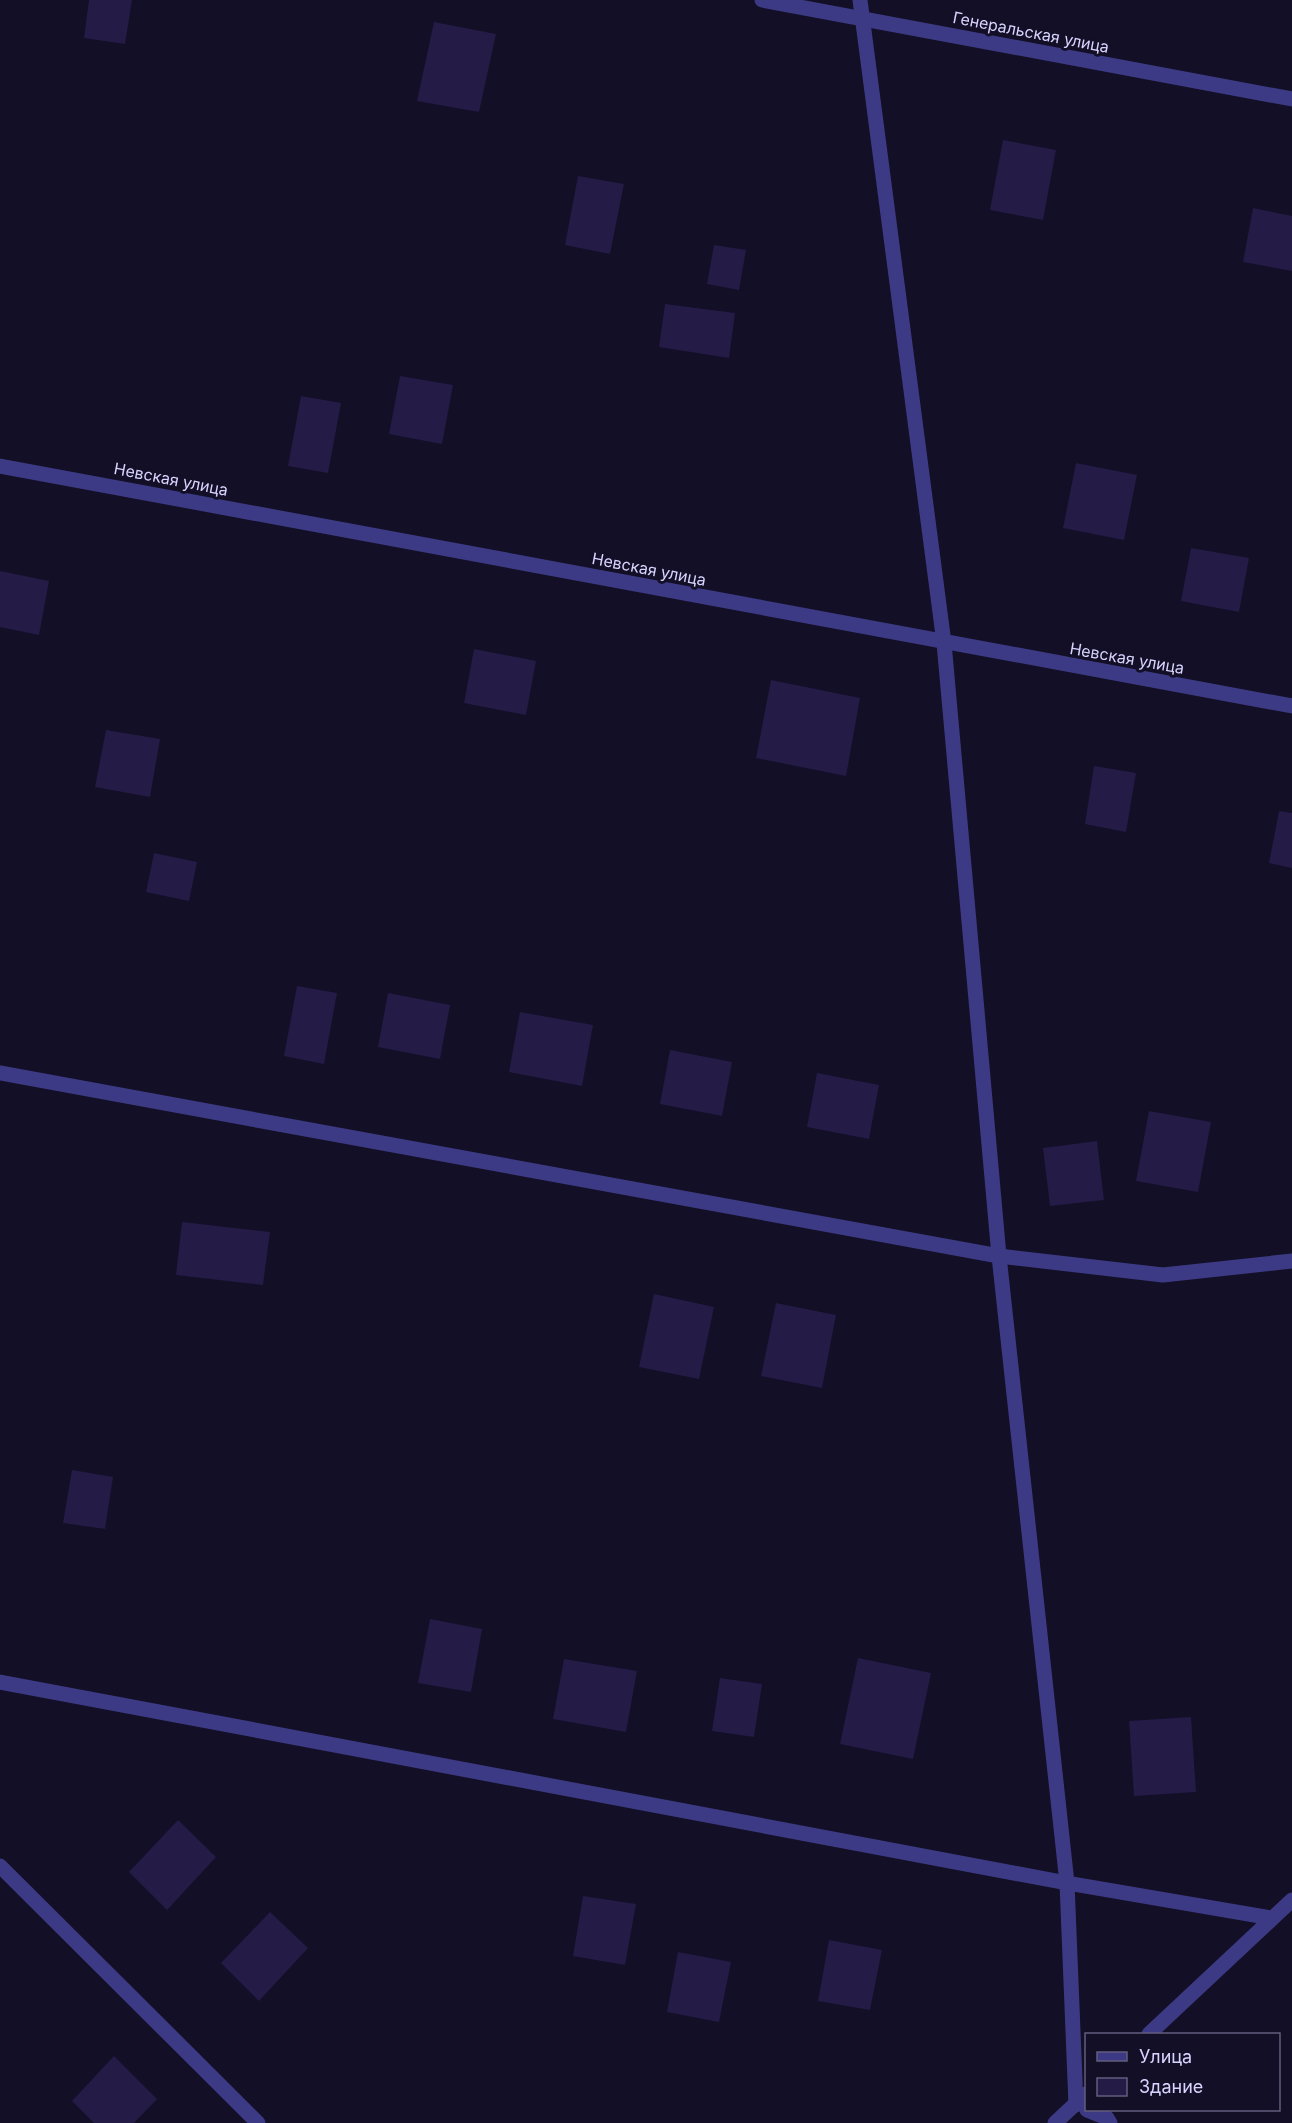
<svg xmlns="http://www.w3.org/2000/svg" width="1292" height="2123" viewBox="0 0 1292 2123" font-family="Inter,sans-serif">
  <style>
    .building { fill: #241b47 }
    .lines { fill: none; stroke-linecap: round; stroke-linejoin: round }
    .street { stroke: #3d3a85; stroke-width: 15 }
    .labels { text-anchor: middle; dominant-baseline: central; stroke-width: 6; stroke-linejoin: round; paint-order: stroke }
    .street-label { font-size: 16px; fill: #d9d4ff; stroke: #130f26 }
  </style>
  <rect width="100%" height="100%" fill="#130f26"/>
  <!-- building -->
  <g class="building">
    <polygon points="89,0 132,0 125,44 84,38"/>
    <polygon points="434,22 496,34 479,112 417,101"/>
    <polygon points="1003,140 1056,150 1043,220 990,210"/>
    <polygon points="578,176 624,184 610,254 565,245"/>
    <polygon points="1253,208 1292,216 1292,271 1243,262"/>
    <polygon points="714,245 746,250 739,290 707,284"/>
    <polygon points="665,304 735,313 729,358 659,347"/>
    <polygon points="400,376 453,385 442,444 389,434"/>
    <polygon points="301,396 341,403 328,473 288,466"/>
    <polygon points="1076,463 1137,475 1124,540 1063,528"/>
    <polygon points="1191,548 1249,558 1239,612 1181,601"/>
    <polygon points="0,571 49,581 39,635 0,627"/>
    <polygon points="474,649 536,661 526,715 464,703"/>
    <polygon points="771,680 860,698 846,776 756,758"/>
    <polygon points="106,730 160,739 150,797 95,787"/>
    <polygon points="1094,766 1136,773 1126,832 1085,824"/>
    <polygon points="1279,811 1292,813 1292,868 1269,863"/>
    <polygon points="154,853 197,862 189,901 146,892"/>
    <polygon points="297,986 337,993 324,1064 284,1056"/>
    <polygon points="388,993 450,1005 440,1059 378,1047"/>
    <polygon points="520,1012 593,1025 582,1086 509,1072"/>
    <polygon points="670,1050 732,1062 722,1116 660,1104"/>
    <polygon points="817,1073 879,1085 869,1139 807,1127"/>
    <polygon points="1149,1111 1211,1122 1198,1192 1136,1181"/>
    <polygon points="1097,1141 1104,1200 1050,1206 1043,1148"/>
    <polygon points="182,1222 270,1232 263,1285 176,1275"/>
    <polygon points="654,1294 714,1307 699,1379 639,1367"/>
    <polygon points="776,1303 836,1315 822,1388 761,1376"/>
    <polygon points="72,1470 113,1477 105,1529 63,1523"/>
    <polygon points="430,1619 482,1629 471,1692 418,1683"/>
    <polygon points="858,1658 931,1673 913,1759 840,1744"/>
    <polygon points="564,1659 637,1671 626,1732 553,1719"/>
    <polygon points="720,1678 762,1684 754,1737 712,1731"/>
    <polygon points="1191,1717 1196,1792 1134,1796 1129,1721"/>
    <polygon points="178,1820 216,1857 167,1910 129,1872"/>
    <polygon points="583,1896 636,1904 625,1965 573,1956"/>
    <polygon points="270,1912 308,1948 259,2001 221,1963"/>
    <polygon points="829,1940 882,1950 870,2010 818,2001"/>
    <polygon points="678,1952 731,1962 719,2022 667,2012"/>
    <polygon points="114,2056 157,2099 134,2123 94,2123 72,2101"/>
  </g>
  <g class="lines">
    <!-- street -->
    <g class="street">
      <polyline points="762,0 1292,99"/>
      <polyline points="860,0 944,643 999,1256 1067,1883 1076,2105"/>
      <polyline points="0,466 1292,706"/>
      <polyline points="0,1073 999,1256 1163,1275 1292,1261"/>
      <polyline points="0,1682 1067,1883 1272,1918"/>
      <polyline points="0,1866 258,2123"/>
      <polyline points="1149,2034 1292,1900"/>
      <polyline points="1087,2110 1107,2118 1110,2123"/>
      <polyline points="1055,2123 1086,2094"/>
    </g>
  </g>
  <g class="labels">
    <!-- street labels -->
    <g class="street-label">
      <text transform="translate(1031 32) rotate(11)">Генеральская улица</text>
      <text transform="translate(171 479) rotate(11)">Невская улица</text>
      <text transform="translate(649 569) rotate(11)">Невская улица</text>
      <text transform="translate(1127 658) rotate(10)">Невская улица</text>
    </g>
  </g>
  <!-- legend -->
  <rect x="1085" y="2033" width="195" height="78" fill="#130f26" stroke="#625e7d" stroke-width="1.5"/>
  <rect x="1097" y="2052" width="30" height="9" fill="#3d3a85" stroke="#625e7d" stroke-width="1.5"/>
  <text x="1139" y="2063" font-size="18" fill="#d9d4ff">Улица</text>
  <rect x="1097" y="2078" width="30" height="18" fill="#241b47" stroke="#625e7d" stroke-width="1.5"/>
  <text x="1139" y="2093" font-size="18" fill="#d9d4ff">Здание</text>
</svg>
